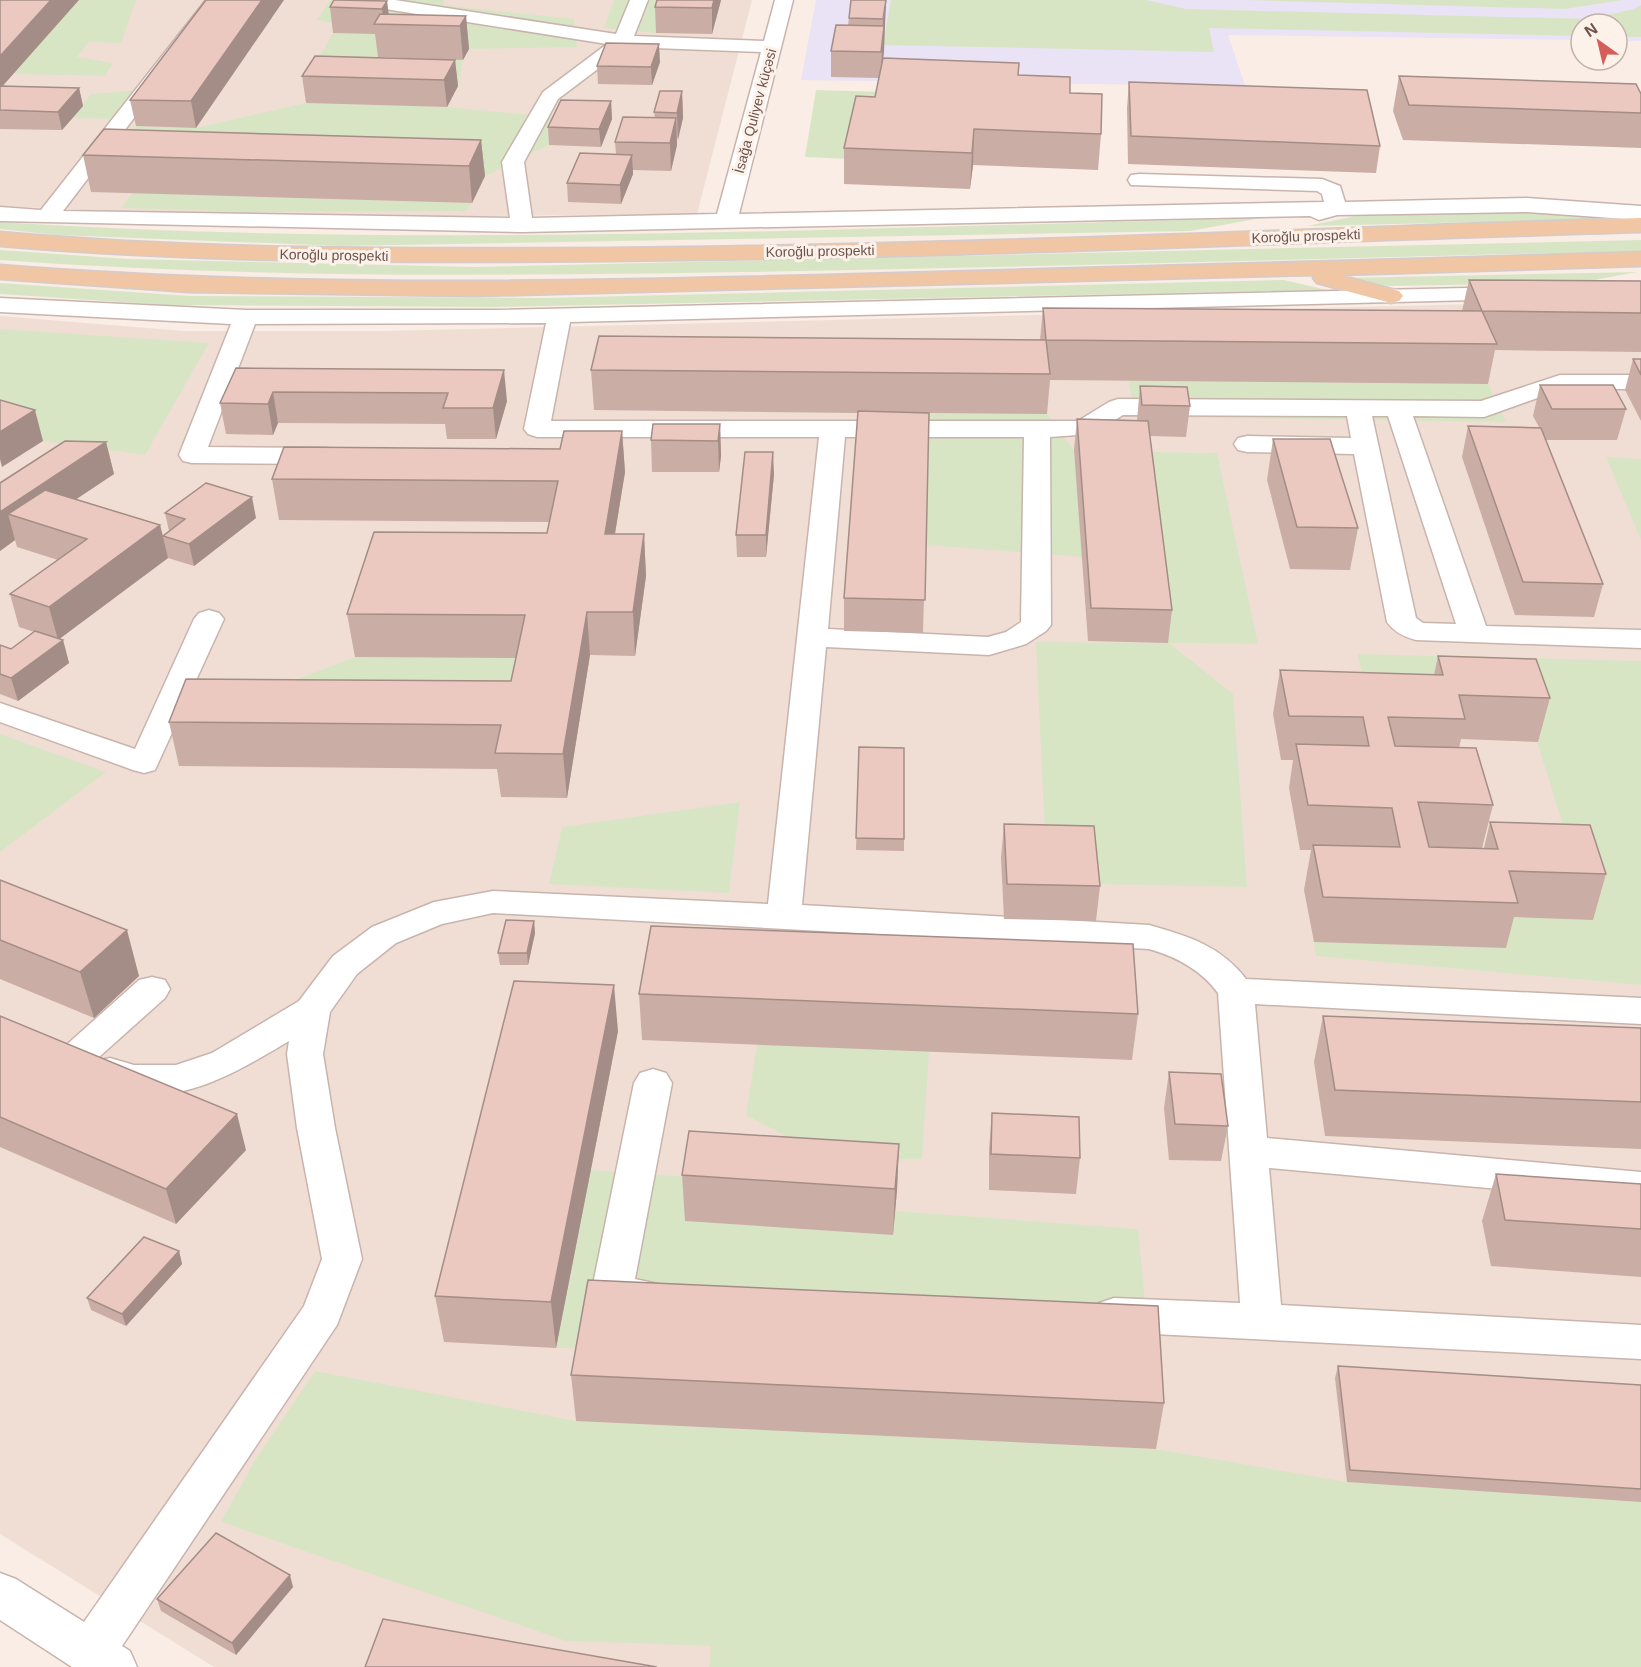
<svg xmlns="http://www.w3.org/2000/svg" width="1641" height="1667" viewBox="0 0 1641 1667" font-family="Arial,sans-serif">
  <style>
    .residential { fill: #f0ded4 }
    .education { fill: #eae2f5 }
    .green { fill: #d8e5c5 }
    .lines { fill: none; stroke-linecap: round; stroke-linejoin: round }
    .minor-casing { stroke: #c8b4ad; stroke-width: 3 }
    .major-casing { stroke: #d4cbca; stroke-width: 3 }
    .minor { fill: #fff; fill-rule: evenodd }
    .major { fill: #f0c6a5; fill-rule: evenodd }
    .wall { fill: #caada5 }
    .shaded-wall { fill: #a48d86 }
    .building { fill: #ebc9c0; stroke: #a48d86; stroke-width: 1.5 }
    .labels { text-anchor: middle; dominant-baseline: central; stroke-width: 6; stroke-linejoin: round; paint-order: stroke }
    .far-street-label { font-size: 14px; fill: #6e534d; stroke: #fcf2ea }
  </style>
  <rect width="100%" height="100%" fill="#f9ede5"/>
  <!-- residential -->
  <g class="residential">
    <polygon points="0,0 752,0 697,214 256,218 0,206"/>
    <polygon points="1641,300 1641,1667 214,1667 0,1534 0,316 184,331 385,331"/>
  </g>
  <!-- education -->
  <polygon class="education" points="816,0 1641,0 1641,41 1617,41 1617,24 1581,24 1581,40 1228,35 1245,86 801,80"/>
  <!-- green -->
  <g class="green">
    <polygon points="79,0 136,0 121,43 89,42 77,57 113,63 105,76 14,74"/>
    <polygon points="330,0 444,0 443,5 574,19 577,47 469,49 385,47 379,57 463,60 458,86 319,82 309,74 333,33 385,34 317,20"/>
    <polygon points="614,0 666,0 656,33 604,28"/>
    <polygon points="891,0 1146,0 1186,9 1590,19 1634,9 1641,5 1641,37 1617,37 1617,24 1581,24 1581,36 1209,28 1214,52 883,45"/>
    <polygon points="1246,0 1622,0 1565,9"/>
    <polygon points="164,88 141,120 73,118 91,94"/>
    <polygon points="816,90 882,92 849,159 805,157"/>
    <polygon points="306,103 447,107 562,118 549,145 485,176 111,165 136,126 196,128"/>
    <polygon points="132,193 472,203 466,211 253,212 121,208"/>
    <polygon points="1530,210 1611,219 1307,226 1365,214"/>
    <path d="M1261,218l-71,13 -848,15 -286,-11 -56,-6v-7c419,27 841,6 1261,-4z"/>
    <path d="M1641,240v11c-300,7 -599,16 -899,21 -247,4 -495,6 -742,-12v-10l128,9 347,8z"/>
    <polygon points="1637,272 1578,283 1387,286 1346,278"/>
    <polygon points="1284,280 1327,290 494,307 168,305 0,294 0,283 190,296 545,298"/>
    <polygon points="0,329 209,343 145,455 43,441 0,428"/>
    <polygon points="1128,380 1488,384 1506,422 1137,417"/>
    <polygon points="860,413 1047,414 1074,450 1082,557 925,545"/>
    <polygon points="1145,452 1217,453 1258,644 1169,643 1233,694 1247,887 1093,884 1046,859 1036,642 1168,643"/>
    <polygon points="1606,457 1641,459 1641,540"/>
    <polygon points="1357,654 1641,661 1641,985 1316,956 1314,942 1505,948 1497,917 1592,919 1525,703 1374,717"/>
    <polygon points="355,657 529,658 516,725 204,715"/>
    <polygon points="0,734 106,772 0,852"/>
    <polygon points="740,802 729,893 549,884 562,827"/>
    <polygon points="757,1044 929,1051 922,1159 830,1159 746,1115"/>
    <polygon points="591,1170 692,1177 685,1221 893,1235 895,1211 1138,1229 1150,1352 556,1348"/>
    <polygon points="315,1371 576,1421 1156,1449 1347,1482 1641,1502 1641,1667 709,1667 711,1646 566,1641 221,1522 255,1460"/>
  </g>
  <g class="lines">
    <!-- minor casing -->
    <g class="minor-casing">
      <g id="minor">
        <path d="M206,0h18l-161,211 447,7 -8,-56 41,-70 64,-48 -247,-39 -9,-5h44l221,34 14,-34h18l-14,36 130,5 11,-41h18l-54,214 585,-12 -2,-8 -5,-3 -186,-6 -3,-5 3,-5 8,-1 183,5 18,7 5,16 182,-4 114,8v14l-114,-8 -190,3 -18,5 -9,-4 -788,16 -522,-11v-14l41,3zM627,47l134,5 -44,162 -185,4 -8,-56 34,-63z"/>
        <path d="M1510,287l8,2 4,5 -4,5 -948,23 -19,99h527l31,-19 9,-3 363,2 79,-26h81v14h-78l-79,28 -71,-1 73,210 155,4v18l-225,-8c-12,-3 -22,-8 -29,-18l-33,-168 -107,-2 -9,-2 -4,-6 4,-6 9,-2 104,2 -4,-22 -224,-1 -31,19 -42,3 1,188 -5,6 -20,13 -37,11 -163,-8 -24,258 347,20c39,11 72,21 97,54l395,19v26l-386,-20 12,134 374,34v30l-372,-34 12,137 360,20v34l-527,-27 -15,-5 -6,-12 6,-12 15,-5 126,5 -22,-310c-17,-23 -41,-36 -69,-44l-656,-36 -51,11 -46,19 -39,31 -27,38 -7,42 12,74 27,131 -25,66 -215,321 8,5 7,16h-65l-72,-47v-47l16,6 68,43 220,-316 18,-47 -25,-131 -10,-74 2,-13c-49,29 -109,67 -168,49 -13,-4 -23,-7 -30,-19l6,-10 13,-3 24,7h42l36,-12 87,-52 34,-45 39,-29 62,-25 59,-11 275,13 51,-467h-282l-9,-3 -4,-5 22,-106 -291,1 -47,123 119,1 9,2 4,6 -4,6 -9,2 -135,-1 -9,-2 -4,-6 52,-131 -231,-12v-14l246,12h250zM1372,416h16l68,208 -33,-1 -7,-5zM845,437h179l-3,185 -15,10 -18,5 -160,-8z"/>
        <polygon points="209,610 219,613 224,619 155,770 144,773 133,770 0,722 0,703 135,749 194,619 199,613"/>
        <polygon points="152,977 165,980 170,989 165,998 89,1066 76,1070 63,1066 58,1057 63,1048 139,980"/>
        <path d="M653,1069l13,4 6,10 -37,196 23,5 6,12 -6,12c-21,6 -40,4 -61,-2l-6,-12 43,-211 6,-10z"/>
      </g>
    </g>
    <!-- major casing -->
    <g class="major-casing">
      <g id="major">
        <path d="M1641,218v14c-344,10 -687,26 -1031,29 -204,2 -407,2 -610,-15v-14c203,18 406,17 610,16 344,-3 687,-19 1031,-30z"/>
        <path d="M1641,252v14l-302,9 60,16 4,5 -4,5 -8,2 -74,-20 -4,-5 2,-3 -841,21 -285,-4 -189,-13v-14c275,22 549,17 825,10 272,-6 544,-15 816,-23z"/>
      </g>
    </g>
    <!-- minor -->
    <use href="#minor" class="minor"/>
    <!-- major -->
    <use href="#major" class="major"/>
  </g>
  <!-- wall -->
  <g class="wall">
    <polygon points="0,0 3,86 79,88 83,106 62,130 0,129"/>
    <polygon points="206,0 196,128 136,126 130,100"/>
    <polygon points="721,0 712,34 656,33 655,7"/>
    <polygon points="851,0 886,0 883,58 1019,75 1070,93 1101,134 1098,170 973,165 970,189 844,184 844,148 875,97 879,78 831,77 831,51 848,26 849,18"/>
    <polygon points="387,1 388,14 466,16 469,49 463,60 378,57 375,34 333,33 330,7"/>
    <polygon points="455,60 458,86 447,107 306,103 302,76"/>
    <polygon points="660,62 652,85 598,84 597,66"/>
    <polygon points="1399,76 1641,94 1641,148 1403,140 1393,111"/>
    <polygon points="1129,82 1380,146 1376,173 1128,164 1127,108"/>
    <polygon points="682,91 683,118 677,140 677,145 671,171 633,170 633,174 621,204 568,202 567,183 616,154 615,142 655,118 654,112"/>
    <polygon points="611,101 612,119 601,147 549,145 548,127"/>
    <polygon points="481,140 485,176 472,203 91,192 83,155"/>
    <polygon points="1469,280 1641,281 1641,352 1495,350 1488,384 1050,380 1047,414 929,413 923,633 844,631 844,598 858,413 594,410 591,370 1040,340 1043,308 1462,311"/>
    <polygon points="1633,359 1641,359 1641,421 1625,390"/>
    <polygon points="236,368 507,401 496,439 447,439 445,424 278,423 273,435 226,434 220,403"/>
    <polygon points="1540,385 1626,409 1617,440 1546,440 1603,584 1594,617 1515,615 1462,457 1468,426 1539,427 1533,416"/>
    <polygon points="1140,386 1190,406 1186,437 1150,436 1172,610 1168,643 1088,641 1074,450 1077,419 1137,420"/>
    <polygon points="720,424 721,456 719,472 652,472 651,440"/>
    <polygon points="622,431 625,472 615,534 644,534 646,576 635,656 590,655 567,798 501,797 497,769 179,766 169,722 511,681 516,658 355,657 347,614 547,533 549,522 279,520 272,479 560,449"/>
    <polygon points="1273,439 1358,528 1350,570 1290,569 1267,480"/>
    <polygon points="106,442 114,474 76,499 160,525 163,536 169,531 165,513 256,518 194,566 168,558 59,639 63,640 69,663 18,701 0,694 0,645 11,649 34,632 19,627 10,594 58,560 17,547 15,540 0,551 0,483"/>
    <polygon points="774,474 766,557 737,557 736,535"/>
    <polygon points="1438,656 1550,698 1538,742 1461,739 1459,748 1493,805 1482,848 1484,848 1490,822 1606,874 1593,920 1514,917 1506,948 1314,942 1304,890 1311,850 1300,850 1289,788 1293,760 1281,760 1273,714 1280,670 1434,675"/>
    <polygon points="859,747 904,839 904,851 856,850"/>
    <polygon points="1004,824 1100,886 1096,921 1004,919 1001,858"/>
    <polygon points="0,880 139,976 94,1018 0,979"/>
    <polygon points="534,921 535,933 528,965 500,965 498,953"/>
    <polygon points="639,994 1138,1014 1132,1060 642,1040"/>
    <polygon points="0,1016 246,1150 176,1224 0,1147"/>
    <polygon points="1323,1016 1641,1028 1641,1149 1325,1136 1314,1062"/>
    <polygon points="618,1031 556,1348 444,1342 435,1296"/>
    <polygon points="1169,1072 1228,1126 1221,1161 1169,1160 1164,1108"/>
    <polygon points="992,1113 1080,1158 1076,1194 989,1190 989,1149"/>
    <polygon points="899,1144 897,1190 893,1235 685,1221 682,1175"/>
    <polygon points="1496,1174 1641,1184 1641,1277 1491,1266 1482,1221"/>
    <polygon points="179,1251 182,1264 126,1326 91,1310 87,1298"/>
    <polygon points="1338,1366 1641,1385 1641,1502 1347,1482 1335,1378"/>
    <polygon points="571,1375 1164,1403 1156,1449 576,1421"/>
    <polygon points="293,1587 236,1655 161,1611 157,1599"/>
  </g>
  <!-- shaded-wall -->
  <g class="shaded-wall">
    <polygon points="51,0 79,0 0,89 0,56"/>
    <polygon points="262,0 284,0 196,128 191,101"/>
    <polygon points="714,0 721,0 712,34 712,8"/>
    <polygon points="886,0 884,52 881,78 883,19"/>
    <polygon points="387,1 390,24 384,24 382,9"/>
    <polygon points="466,16 469,49 463,60 460,26"/>
    <polygon points="659,44 660,62 652,85 651,67"/>
    <polygon points="455,60 458,86 447,107 444,80"/>
    <polygon points="79,88 83,106 62,130 58,112"/>
    <polygon points="682,91 683,118 678,140 677,113"/>
    <polygon points="611,101 612,119 601,147 599,129"/>
    <polygon points="676,118 677,145 671,171 670,143"/>
    <polygon points="974,129 973,165 970,189 972,153"/>
    <polygon points="481,140 485,176 472,203 469,166"/>
    <polygon points="632,155 633,174 621,204 620,185"/>
    <polygon points="504,370 507,401 496,439 493,408"/>
    <polygon points="273,392 278,423 273,435 268,404"/>
    <polygon points="35,410 43,441 2,467 0,459 0,432"/>
    <polygon points="720,424 721,456 719,472 718,441"/>
    <polygon points="622,431 625,472 608,576 605,534"/>
    <polygon points="106,442 114,474 39,524 8,514 15,540 0,551 0,512"/>
    <polygon points="773,452 774,474 766,557 766,535"/>
    <polygon points="252,497 256,518 194,566 189,544"/>
    <polygon points="160,525 168,558 58,640 49,607"/>
    <polygon points="644,534 646,576 635,656 633,612"/>
    <polygon points="587,612 590,655 567,798 563,754"/>
    <polygon points="63,640 69,663 18,701 11,678"/>
    <polygon points="534,921 535,933 528,965 527,953"/>
    <polygon points="127,930 139,976 94,1018 80,972"/>
    <polygon points="614,985 618,1031 556,1348 551,1302"/>
    <polygon points="237,1114 246,1150 176,1224 166,1189"/>
    <polygon points="899,1144 897,1190 893,1235 895,1189"/>
    <polygon points="179,1251 182,1264 126,1326 122,1314"/>
    <polygon points="290,1575 293,1587 236,1655 232,1643"/>
  </g>
  <!-- building -->
  <g class="building">
    <polygon points="0,0 51,0 0,56"/>
    <polygon points="206,0 262,0 191,101 130,100"/>
    <polygon points="334,0 338,0 387,1 382,9 330,7"/>
    <polygon points="657,0 714,0 712,8 655,7"/>
    <polygon points="851,0 886,0 883,19 849,18"/>
    <polygon points="380,14 466,16 460,26 374,24"/>
    <polygon points="836,25 884,26 881,52 831,51"/>
    <polygon points="606,43 659,44 651,67 597,66"/>
    <polygon points="315,56 455,60 444,80 302,76"/>
    <polygon points="883,58 1019,63 1018,75 1070,77 1070,93 1102,94 1101,134 974,129 972,153 844,148 856,96 875,97"/>
    <polygon points="1399,76 1636,84 1641,94 1641,113 1409,105"/>
    <polygon points="1129,82 1367,90 1380,146 1131,136"/>
    <polygon points="0,86 79,88 58,112 0,110"/>
    <polygon points="660,91 682,91 677,113 654,112"/>
    <polygon points="561,100 611,101 599,129 548,127"/>
    <polygon points="623,117 676,118 670,143 615,142"/>
    <polygon points="104,129 481,140 469,166 83,155"/>
    <polygon points="580,153 632,155 620,185 567,183"/>
    <polygon points="1469,280 1641,281 1641,313 1482,311"/>
    <polygon points="1043,308 1482,311 1497,344 1046,340 1050,374 591,370 599,336 1046,340"/>
    <polygon points="1633,359 1641,359 1641,375"/>
    <polygon points="236,368 504,370 493,408 443,408 448,393 273,392 268,404 220,403"/>
    <polygon points="1540,385 1613,385 1626,409 1552,409"/>
    <polygon points="1140,386 1187,387 1190,406 1142,405"/>
    <polygon points="0,400 35,410 0,432"/>
    <polygon points="858,411 929,413 925,600 844,598"/>
    <polygon points="1077,419 1148,421 1172,610 1091,608"/>
    <polygon points="653,424 720,424 718,441 651,440"/>
    <polygon points="1468,426 1541,428 1603,584 1523,582"/>
    <polygon points="564,431 622,431 605,534 644,534 633,612 587,612 563,754 495,753 501,725 169,722 186,679 511,681 525,615 347,614 374,532 547,533 558,481 272,479 284,447 560,449"/>
    <polygon points="1273,439 1330,439 1358,528 1297,527"/>
    <polygon points="65,441 106,442 0,512 0,483"/>
    <polygon points="745,452 773,452 766,535 736,535"/>
    <polygon points="206,483 252,497 189,544 163,536 185,519 165,513"/>
    <polygon points="45,490 160,525 49,607 10,594 87,539 8,514"/>
    <polygon points="35,631 63,640 11,678 0,674 0,645 11,649"/>
    <polygon points="1438,656 1536,659 1550,698 1459,695 1465,719 1388,717 1395,746 1476,748 1493,805 1418,802 1429,847 1498,849 1490,822 1590,825 1606,874 1509,871 1518,903 1323,897 1313,845 1400,847 1392,808 1308,805 1296,744 1369,746 1363,717 1289,716 1280,670 1443,675"/>
    <polygon points="859,747 904,748 904,839 856,838"/>
    <polygon points="1004,824 1094,826 1100,886 1007,884"/>
    <polygon points="0,880 127,930 80,972 0,940"/>
    <polygon points="506,920 534,921 527,953 498,953"/>
    <polygon points="651,926 1133,944 1138,1014 639,994"/>
    <polygon points="514,981 614,985 551,1302 435,1296"/>
    <polygon points="0,1016 237,1114 166,1189 0,1117"/>
    <polygon points="1323,1016 1641,1028 1641,1102 1335,1090"/>
    <polygon points="1169,1072 1221,1074 1228,1126 1175,1124"/>
    <polygon points="992,1113 1079,1117 1080,1158 991,1154"/>
    <polygon points="689,1131 899,1144 895,1189 682,1175"/>
    <polygon points="1496,1174 1641,1184 1641,1229 1505,1220"/>
    <polygon points="144,1237 179,1251 122,1314 87,1298"/>
    <polygon points="588,1280 1158,1306 1164,1403 571,1375"/>
    <polygon points="1338,1366 1641,1385 1641,1489 1350,1470"/>
    <polygon points="216,1533 290,1575 232,1643 157,1599"/>
    <polygon points="383,1619 657,1667 365,1667"/>
  </g>
  <g class="labels">
    <!-- far-street labels -->
    <g class="far-street-label">
      <text transform="translate(755 111) rotate(-75)">İsağa Quliyev küçəsi</text>
      <text transform="translate(1306 236) rotate(-2)">Koroğlu prospekti</text>
      <text transform="translate(820 251) rotate(-1)">Koroğlu prospekti</text>
      <text transform="translate(334 255) rotate(1)">Koroğlu prospekti</text>
    </g>
  </g>
  <!-- north arrow -->
  <g transform="translate(1599 42) rotate(326)"><circle r="28" fill="#fcf2ea" stroke="#c3b2ab" stroke-width="1.5"/>
  <path d="M0-4.5L10 22L0 15L-10 22Z" fill="#d45e59"/>
  <text y="-9" font-size="16" font-weight="bold" text-anchor="middle" fill="#6e534d">N</text>
  </g>
</svg>
